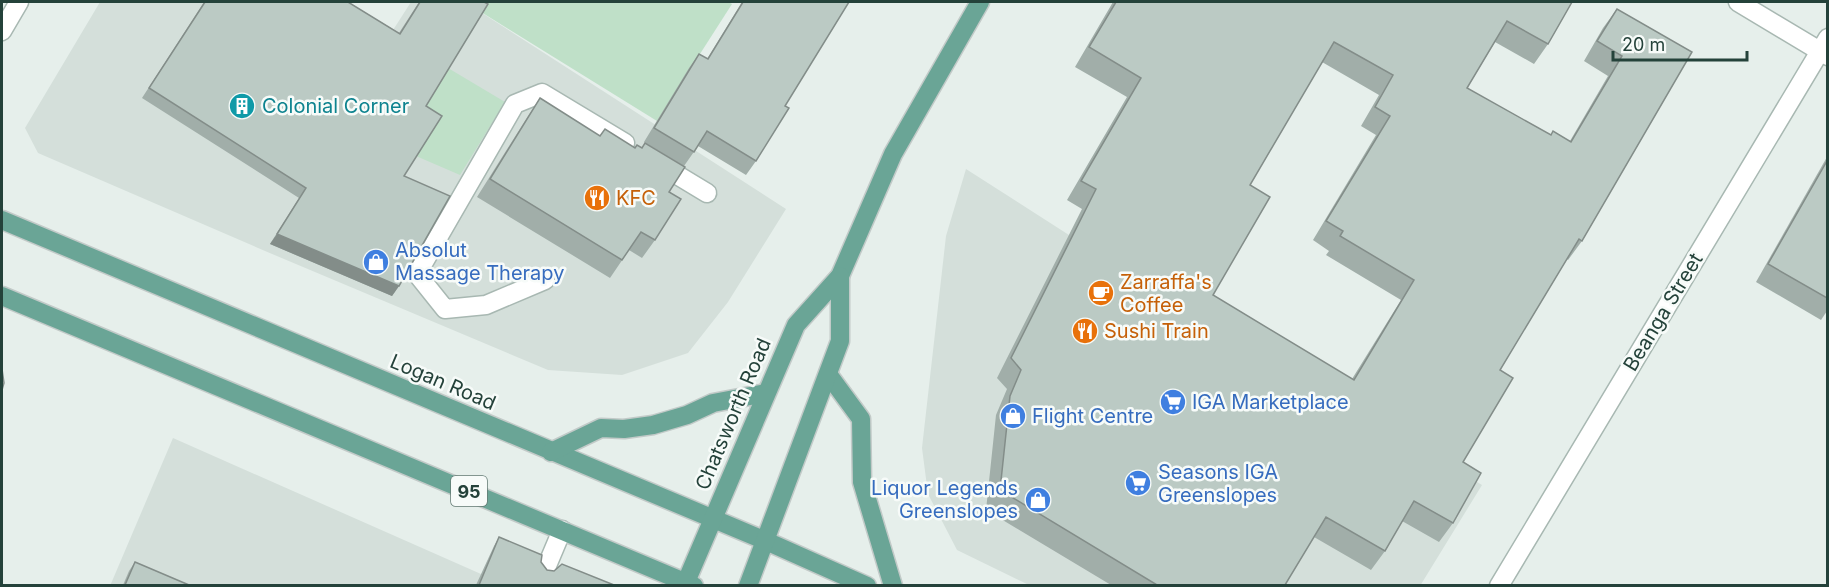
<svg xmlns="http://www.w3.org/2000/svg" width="1829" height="587" viewBox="0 0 1829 587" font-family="Inter,sans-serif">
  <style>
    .built { fill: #d4dfda }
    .green { fill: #bfe0c8 }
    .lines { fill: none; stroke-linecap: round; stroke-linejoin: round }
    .minor-casing { stroke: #a8b8b2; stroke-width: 21 }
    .major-casing { stroke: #c2cac8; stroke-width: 21 }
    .minor { stroke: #fff; stroke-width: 18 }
    .major { stroke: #6aa596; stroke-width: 18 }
    .wall { fill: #a1aea9; fill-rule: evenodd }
    .shaded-wall { fill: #838d89 }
    .building { fill: #bbcac4; stroke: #838d89; stroke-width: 1.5; fill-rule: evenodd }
    .labels { text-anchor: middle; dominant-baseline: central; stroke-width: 5; stroke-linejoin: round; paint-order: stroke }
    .shield { fill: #f7fbf9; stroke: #637a73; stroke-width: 1.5 }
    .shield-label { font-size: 18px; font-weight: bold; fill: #24423a }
    .culture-label { font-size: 20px; fill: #0d838f; stroke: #f7fbf9; text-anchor: start }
    .food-label { font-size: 20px; fill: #c56008; stroke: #f7fbf9; text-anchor: start }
    .shop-label { font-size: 20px; fill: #366cbe; stroke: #f7fbf9; text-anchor: start }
    .street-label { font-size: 20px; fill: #24423a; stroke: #f7fbf9 }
  </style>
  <rect width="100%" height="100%" fill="#e6efeb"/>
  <!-- built -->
  <g class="built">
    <polygon points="100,2 229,2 361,80 411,2 465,2 786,209 728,302 688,353 622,375 548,370 265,251 38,153 25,128"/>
    <polygon points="966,169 1069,235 1482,485 1420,586 1029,585 957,550 928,494 922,448 946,236"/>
    <polygon points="173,438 481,574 508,585 110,586"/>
  </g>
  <!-- green -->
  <g class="green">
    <polygon points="465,2 728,2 732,4 657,121"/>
    <polygon points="448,68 505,102 460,175 416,156 414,113"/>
  </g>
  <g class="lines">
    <!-- minor casing -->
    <g class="minor-casing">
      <g id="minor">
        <polyline points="1738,2 1828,56"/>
        <polyline points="2,31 19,2"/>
        <polyline points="659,164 707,193"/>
        <polyline points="545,280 486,305 445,309 417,274 515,104 542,93 625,143"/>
        <polyline points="546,568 562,530"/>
        <polyline points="1499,586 1828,38"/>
      </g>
    </g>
    <!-- major casing -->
    <g class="major-casing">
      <g id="major">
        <polyline points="2,220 766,541 867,586"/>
        <polyline points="2,296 694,586"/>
        <polyline points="828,374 861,419 862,482 893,586"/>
        <polyline points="551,452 601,428 624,429 653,425 687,415 713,403 766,393"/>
        <polyline points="686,582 796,325 840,276 893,154 980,2"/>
        <polyline points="748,586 840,341 840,276"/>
      </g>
    </g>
    <!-- minor -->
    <use href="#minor" class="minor"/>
    <!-- major -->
    <use href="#major" class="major"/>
  </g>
  <!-- wall -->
  <g class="wall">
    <polygon points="204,2 348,2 399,33 419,2 484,2 426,106 404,176 399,286 392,296 270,244 299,198 142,98"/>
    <polygon points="742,2 849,2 785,106 756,161 746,175 698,146 684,166 644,142 689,68 699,54 707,59"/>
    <path d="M1113,2h459l-24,42 -14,20 -39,-22 -28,46 84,47 2,-4 17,10 38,-65 -24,-15 19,-33 14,-19 75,43 -110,189 -14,19 -1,-1 -67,111 -37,92 -10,61 -14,19 -37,-21 -17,30 -14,19 -57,-33 -29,48h-174l-125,-75 10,-95 11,-26 -10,-11 85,-169 -15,-9 60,-103 -52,-30zM1322,62l57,33 -18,31 15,9 -63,105 16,11 -3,4 75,45 -49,79 -139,-84 37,-110z"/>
    <polygon points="540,98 600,136 635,148 637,145 669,192 655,240 642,258 629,250 610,278 477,197 528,116"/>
    <polygon points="1827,157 1827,311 1821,320 1756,282"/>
    <polygon points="499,537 541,562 547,570 614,585 476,585 494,546"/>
    <polygon points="135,562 189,585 123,585 129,571"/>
  </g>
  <!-- shaded-wall -->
  <polygon class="shaded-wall" points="277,234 399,286 392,296 270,244"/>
  <!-- building -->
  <g class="building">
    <polygon points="205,2 348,2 400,34 420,2 484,2 488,4 426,106 442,116 404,176 450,196 399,286 277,234 306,188 149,88"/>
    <polygon points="743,2 849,2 785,106 789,108 756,161 707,131 694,152 654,128 699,54 708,59"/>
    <path d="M1116,2h456l-24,42 -41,-23 -40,67 84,47 2,-4 18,11 51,-86 -25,-15 20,-32 75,43 -110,189 -3,-2 -79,131 13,8 -50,84 18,11 -28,50 -39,-22 -29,50 -59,-34 -41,68h-128l-157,-95 10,-94 11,-26 -10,-12 85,-169 -15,-8 60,-103 -52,-31zM1334,42l59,33 -18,32 15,9 -64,105 17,10 -3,5 74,44 -60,100 -141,-85 57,-98 -20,-12z"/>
    <polygon points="540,98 600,136 605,129 635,148 637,145 642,148 645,143 685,167 669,192 681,199 655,240 641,232 622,260 490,179"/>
    <polygon points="1827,161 1827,298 1768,264"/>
    <polygon points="2,369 4,383 2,390"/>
    <polygon points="499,537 542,555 541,562 547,570 554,571 562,564 614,585 479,585"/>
    <polygon points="135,562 189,585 125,585"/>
  </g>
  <!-- icons -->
  <defs>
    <g id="building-disc" transform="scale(1.35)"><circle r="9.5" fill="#0f9aa8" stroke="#f7fbf9"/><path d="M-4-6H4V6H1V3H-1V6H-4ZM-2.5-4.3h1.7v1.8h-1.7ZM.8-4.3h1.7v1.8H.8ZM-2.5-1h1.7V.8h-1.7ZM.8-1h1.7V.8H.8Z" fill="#fff"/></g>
    <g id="restaurant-disc" transform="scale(1.35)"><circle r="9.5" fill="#e8710a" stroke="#f7fbf9"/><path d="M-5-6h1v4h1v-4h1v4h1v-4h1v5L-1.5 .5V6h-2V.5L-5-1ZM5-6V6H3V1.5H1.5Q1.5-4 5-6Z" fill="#fff"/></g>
    <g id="shop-disc" transform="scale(1.35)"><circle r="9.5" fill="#3f7fe0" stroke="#f7fbf9"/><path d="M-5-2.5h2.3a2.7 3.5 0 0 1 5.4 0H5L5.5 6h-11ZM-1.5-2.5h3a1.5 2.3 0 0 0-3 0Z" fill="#fff"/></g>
    <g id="cafe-disc" transform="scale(1.35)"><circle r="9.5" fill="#e8710a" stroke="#f7fbf9"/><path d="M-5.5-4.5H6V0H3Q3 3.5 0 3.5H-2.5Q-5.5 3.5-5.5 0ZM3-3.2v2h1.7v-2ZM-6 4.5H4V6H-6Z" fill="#fff"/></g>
    <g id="supermarket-disc" transform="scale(1.35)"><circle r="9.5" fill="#3f7fe0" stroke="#f7fbf9"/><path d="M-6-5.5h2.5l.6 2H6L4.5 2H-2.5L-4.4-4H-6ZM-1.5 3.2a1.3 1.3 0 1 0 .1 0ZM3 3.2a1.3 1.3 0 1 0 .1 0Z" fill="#fff"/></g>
  </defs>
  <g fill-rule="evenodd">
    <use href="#building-disc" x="242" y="106"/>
    <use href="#restaurant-disc" x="597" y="198"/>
    <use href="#shop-disc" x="376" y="262"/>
    <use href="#cafe-disc" x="1101" y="293"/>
    <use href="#restaurant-disc" x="1085" y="331"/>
    <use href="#supermarket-disc" x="1173" y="402"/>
    <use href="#shop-disc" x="1013" y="416"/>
    <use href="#supermarket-disc" x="1138" y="483"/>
    <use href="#shop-disc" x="1038" y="500"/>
  </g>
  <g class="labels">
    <!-- shield labels -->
    <rect class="shield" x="451" y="476" width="36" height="30" rx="4.5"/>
    <g class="shield-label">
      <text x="469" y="491">95</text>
    </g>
    <!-- culture labels -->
    <g class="culture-label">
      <text x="262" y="106">Colonial Corner</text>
    </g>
    <!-- food labels -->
    <g class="food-label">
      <text x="616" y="198">KFC</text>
      <text x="1120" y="282">Zarraffa's<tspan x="1120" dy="23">Coffee</tspan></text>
      <text x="1104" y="331">Sushi Train</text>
    </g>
    <!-- shop labels -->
    <g class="shop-label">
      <text x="395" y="250">Absolut<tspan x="395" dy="23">Massage Therapy</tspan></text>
      <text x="1192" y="402">IGA Marketplace</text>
      <text x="1032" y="416">Flight Centre</text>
      <text x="1158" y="472">Seasons IGA<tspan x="1158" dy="23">Greenslopes</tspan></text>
      <text x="1018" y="488" text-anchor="end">Liquor Legends<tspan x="1018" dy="23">Greenslopes</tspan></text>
    </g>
    <!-- street labels -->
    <g class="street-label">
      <text transform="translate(1663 312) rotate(-59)">Beanga Street</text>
      <text transform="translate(443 382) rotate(23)">Logan Road</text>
      <text transform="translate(733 414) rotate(-67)">Chatsworth Road</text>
    </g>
  </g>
  <!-- border -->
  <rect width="1829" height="587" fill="none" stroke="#24423a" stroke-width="6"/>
  <!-- scale -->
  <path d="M1613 51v9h134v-9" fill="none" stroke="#24423a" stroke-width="3"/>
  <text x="1622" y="51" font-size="18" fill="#24423a" stroke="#f7fbf9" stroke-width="4.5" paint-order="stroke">20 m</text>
</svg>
